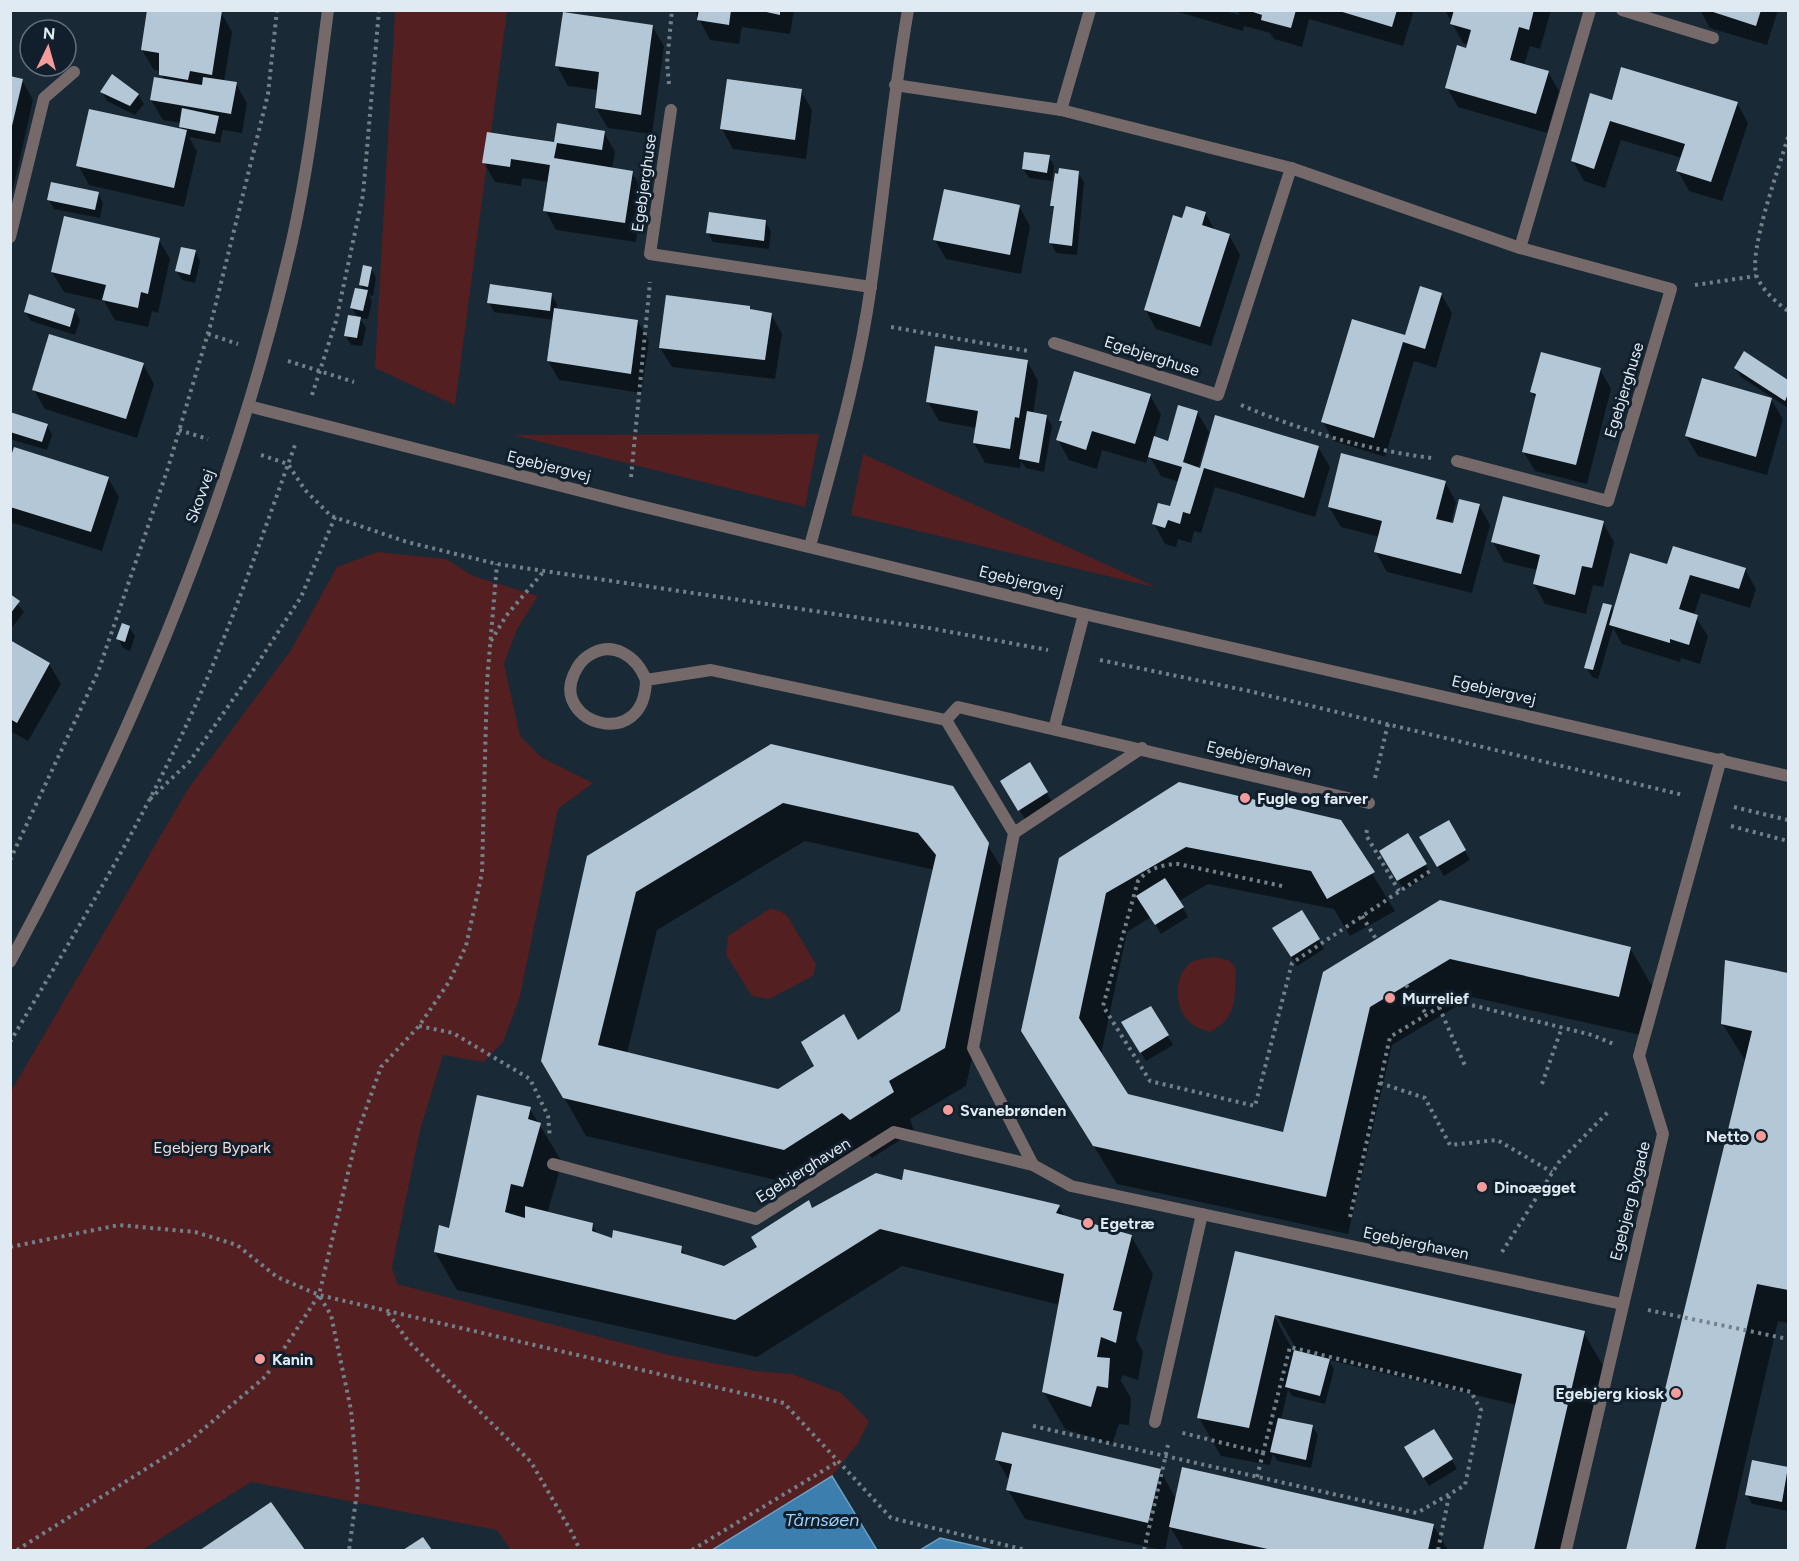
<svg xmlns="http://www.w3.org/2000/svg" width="1799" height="1561" viewBox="0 0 1799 1561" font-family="Figtree,sans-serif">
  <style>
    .green { fill: #531f21 }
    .water { fill: #3c7eae; stroke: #6d9ec2; stroke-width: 1.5 }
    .shadow { fill: #0007; fill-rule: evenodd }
    .building { fill: #b3c7d7; fill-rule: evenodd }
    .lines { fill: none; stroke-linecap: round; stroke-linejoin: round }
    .path { stroke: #73808a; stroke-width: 4; stroke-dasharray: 3 4.5; stroke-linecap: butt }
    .service { stroke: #756a69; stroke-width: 12 }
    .minor { stroke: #756a69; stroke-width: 12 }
    .tertiary { stroke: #756a69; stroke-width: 12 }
    .poi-dot { fill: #f59b9b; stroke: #101f2b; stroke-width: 2 }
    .labels { text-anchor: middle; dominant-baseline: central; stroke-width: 6; stroke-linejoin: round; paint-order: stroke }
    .street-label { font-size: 16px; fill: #dfeaf2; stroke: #101f2b }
    .poi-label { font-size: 16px; font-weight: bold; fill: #dfeaf2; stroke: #101f2b; text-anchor: start }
    .park-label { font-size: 16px; fill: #f1dad9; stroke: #101f2b }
    .water-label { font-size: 18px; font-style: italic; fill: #9dd0f8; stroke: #101f2b }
  </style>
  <rect width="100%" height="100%" fill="#192935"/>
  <!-- green -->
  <g class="green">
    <polygon points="395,11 507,11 455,405 375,368"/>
    <polygon points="819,434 805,507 513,435"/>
    <polygon points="863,454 1158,588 851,515"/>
    <polygon points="377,552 446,559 473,576 538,596 517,629 504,664 520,736 541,757 593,783 558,809 520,996 503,1042 483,1062 443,1055 420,1130 392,1267 397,1284 669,1355 756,1371 792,1374 841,1393 869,1421 859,1442 832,1476 712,1550 511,1550 497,1530 251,1482 142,1550 11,1550 10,1093 188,789 291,650 337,567"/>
    <polygon points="771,908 786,914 816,964 813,976 769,999 752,996 726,955 728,936"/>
    <path d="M1215,957l15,4 6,8c-2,30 3,47 -26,63 -5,-2 -13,-4 -17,-7 -18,-12 -21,-45 -5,-60 6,-6 19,-7 27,-8z"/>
  </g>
  <!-- water -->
  <g class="water">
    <polygon points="832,1476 877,1550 712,1550"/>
    <polygon points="940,1538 993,1550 920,1550"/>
  </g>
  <!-- shadow -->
  <g class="shadow">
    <polygon points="149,10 221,12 232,32 224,82 236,84 247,103 242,133 223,130 220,143 189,137 197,151 184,207 89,185 78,165 183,131 181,123 163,120 151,100 164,80 161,71 154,70 142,50"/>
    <polygon points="694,10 794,10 790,34 742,27 739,44 710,40"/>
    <polygon points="1172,10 1221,10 1239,15 1239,13 1232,10 1414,10 1403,46 1309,19 1302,47 1274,39 1270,33 1244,26 1243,31"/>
    <polygon points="1445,10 1551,10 1540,49 1530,46 1524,65 1548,72 1559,91 1547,133 1458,107 1447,88 1469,45 1463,43"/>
    <polygon points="1700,10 1778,10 1767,45 1710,28"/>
    <polygon points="652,26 664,46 652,134 608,128 596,108 599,90 568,86 557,66"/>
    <polygon points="10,78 22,80 33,100 12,194"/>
    <polygon points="801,91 812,110 806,159 733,149 722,129"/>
    <polygon points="102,92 138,95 144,104 135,115 107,101"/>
    <polygon points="1613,102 1737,103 1748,123 1722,201 1689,191 1678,171 1682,158 1621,140 1605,188 1584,181 1573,161"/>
    <polygon points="558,125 604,132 615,152 612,169 632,172 643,192 636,242 556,230 545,210 549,182 522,178 521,186 495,182 484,163 556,144"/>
    <polygon points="1049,157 1054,166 1052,181 1029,178 1023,169"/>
    <polygon points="1078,173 1084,182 1077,255 1056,253 1051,243 1056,175"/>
    <polygon points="98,193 103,203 100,218 54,209 49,200"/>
    <polygon points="1019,206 1030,226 1021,274 946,259 935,240"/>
    <polygon points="1205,213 1215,230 1229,235 1240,255 1211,346 1156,329 1145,309 1183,220"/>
    <polygon points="765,221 771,231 769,249 713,242 708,233"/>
    <polygon points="159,240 170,259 158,313 152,311 148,327 115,320 104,301 64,292 52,272"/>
    <polygon points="195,251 200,261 195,283 182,280 176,270"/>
    <polygon points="371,268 376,278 373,296 369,295 372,301 368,319 360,318 366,328 362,346 351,345 345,335 358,318 352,308 364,291 361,285"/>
    <polygon points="551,294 557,304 556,310 638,322 649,341 641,393 559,380 548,361 554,320 494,312 489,302"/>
    <polygon points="1441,294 1452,313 1436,368 1414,361 1385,457 1334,441 1323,422 1406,337"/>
    <polygon points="750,307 752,311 771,314 782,334 775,379 672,367 660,348"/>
    <polygon points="74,310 80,320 75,335 31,321 25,312"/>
    <polygon points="1745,353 1788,382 1788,408 1741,377 1735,368"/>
    <polygon points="1027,361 1038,381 1033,414 1046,416 1052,426 1044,472 1026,468 1021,461 1020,468 985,463 974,443 976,428 939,421 928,402"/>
    <polygon points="143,364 154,384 137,438 45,409 34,390"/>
    <polygon points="1600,369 1611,389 1587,484 1535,471 1523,451 1536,400 1532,392"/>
    <polygon points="1150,395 1161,415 1154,438 1169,443 1197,412 1209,432 1198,469 1201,470 1216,417 1318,447 1330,467 1315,517 1215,487 1201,533 1194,531 1191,543 1178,539 1176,547 1165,544 1154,524 1171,508 1179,482 1161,476 1149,455 1146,463 1102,450 1097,469 1069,460 1058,440 1063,424 1061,420"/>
    <polygon points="1771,399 1783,419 1767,475 1698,456 1686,436"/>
    <polygon points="10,414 47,425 52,435 47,450 10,439"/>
    <polygon points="10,464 108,478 119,497 102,551 10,522"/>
    <polygon points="1445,482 1456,502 1451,524 1454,525 1479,505 1490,525 1472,593 1387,572 1376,552 1380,537 1341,527 1329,507"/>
    <polygon points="1603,523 1614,542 1603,587 1593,585 1586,614 1545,604 1534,584 1538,570 1504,562 1493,542"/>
    <polygon points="1668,566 1745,569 1756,589 1750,608 1701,593 1694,615 1708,636 1700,664 1681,658 1680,662 1622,644 1613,628 1598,679 1592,677 1586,667 1611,607 1614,613"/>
    <polygon points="10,596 24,612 11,629"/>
    <polygon points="129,627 135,636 130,651 123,648 118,638"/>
    <polygon points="10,642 49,664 61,684 28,741 10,731"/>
    <path d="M771,745l216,99 23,38 -44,204 -56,33 4,12 -42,27 -7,-8 -59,37 -220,-51 -43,-76 45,-203zM805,841l130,29 -33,142 -124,79 -151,-38 30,-123z"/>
    <polygon points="1029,764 1052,802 1025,819 1002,781"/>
    <polygon points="1340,822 1395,911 1350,936 1334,909 1208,884 1179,901 1188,917 1161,934 1151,917 1127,932 1101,1054 1127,1096 1284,1133 1440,902 1630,948 1652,986 1641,1035 1472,997 1392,1045 1348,1234 1117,1184 1023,1031 1060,859"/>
    <polygon points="1448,822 1470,860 1444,876 1421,838"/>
    <polygon points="1407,835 1431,874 1404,890 1381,852"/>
    <polygon points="1301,912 1324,949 1297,966 1274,929"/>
    <polygon points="1726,961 1788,975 1788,1323 1778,1321 1725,1550 1628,1550 1746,1062 1722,1023"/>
    <polygon points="1150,1008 1173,1045 1146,1061 1123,1023"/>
    <polygon points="530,1109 562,1162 547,1214 592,1224 598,1235 614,1240 681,1248 686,1256 724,1268 759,1248 809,1202 813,1209 903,1182 1059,1207 1065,1217 1131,1236 1153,1274 1136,1339 1143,1352 1138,1380 1122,1375 1121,1381 1131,1398 1129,1425 1119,1424 1112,1444 1065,1429 1043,1391 1060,1305 902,1266 757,1357 457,1290 435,1252"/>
    <path d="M1236,1253l348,80 22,38 -41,179h-80l32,-145 -188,-45 5,10 -9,34 -33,-8 -4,-7 -7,31 31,6 6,9 -7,33 -34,-7 -4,-7 -3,11 -49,-9 -22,-38zM1273,1308l25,44h-4l-24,-43z"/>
    <polygon points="1434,1431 1457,1469 1429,1486 1406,1448"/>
    <polygon points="997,1460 1160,1470 1176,1499 1433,1525 1448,1550 1184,1550 1170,1527 1165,1550 1162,1550 1025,1519 1008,1490 1010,1482"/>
    <polygon points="1753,1461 1788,1468 1787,1511 1752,1504 1747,1495"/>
    <polygon points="271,1504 303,1550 202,1550"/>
  </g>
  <!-- building -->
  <g class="building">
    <polygon points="147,10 222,11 212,75 190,71 188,80 159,75 159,53 141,50"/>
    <polygon points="699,10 731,10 729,25 697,20"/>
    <polygon points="757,10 780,10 780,15"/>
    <polygon points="1296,10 1291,28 1261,20 1262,15 1250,11"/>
    <polygon points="1336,10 1397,10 1392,27"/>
    <polygon points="1454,10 1534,10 1529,30 1519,27 1510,60 1549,71 1536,114 1445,88 1457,45 1466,48 1471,30 1450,24"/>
    <polygon points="1707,10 1761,10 1756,26"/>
    <polygon points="563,12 653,25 641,115 595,108 599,72 555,66"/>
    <polygon points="1621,67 1738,102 1711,182 1676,171 1685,144 1610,121 1594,169 1571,161 1590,93 1612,100"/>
    <polygon points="112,74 139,94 130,106 100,92"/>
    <polygon points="10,76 23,79 11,130 10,130"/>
    <polygon points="154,77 202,85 203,77 237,82 231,114 150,100"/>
    <polygon points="727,79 802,89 795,140 720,129"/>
    <polygon points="182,108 219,116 215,134 179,127"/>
    <polygon points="89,109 187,130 174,188 76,166"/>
    <polygon points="557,123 605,131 602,150 557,143 554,158 633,171 625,223 543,211 550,165 511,159 510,167 482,163 487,132 554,142"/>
    <polygon points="1024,152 1050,155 1047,173 1022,169"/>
    <polygon points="1059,168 1079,171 1072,246 1049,243 1054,206 1050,206 1055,173 1058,174"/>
    <polygon points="51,182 99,192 95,210 47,200"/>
    <polygon points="944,189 1020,205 1010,255 933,240"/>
    <polygon points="1186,206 1206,212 1202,225 1230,234 1200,327 1144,310 1173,215 1182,218"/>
    <polygon points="709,212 766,220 764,241 706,233"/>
    <polygon points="64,216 160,238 148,294 141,292 138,308 102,300 106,285 51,272"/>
    <polygon points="181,247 196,250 190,275 175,271"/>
    <polygon points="363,265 372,267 368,287 359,285"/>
    <polygon points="490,284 552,293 550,311 487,303"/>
    <polygon points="1420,286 1442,293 1425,349 1403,342 1374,438 1321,422 1352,319 1405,335"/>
    <polygon points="355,288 368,290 363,311 350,308"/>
    <polygon points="29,294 75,309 70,327 24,312"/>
    <polygon points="666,295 750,306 750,309 772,313 765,360 659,348"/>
    <polygon points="554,308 638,320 631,374 547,361"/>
    <polygon points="348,315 361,317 357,338 344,336"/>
    <polygon points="49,334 144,363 126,419 32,390"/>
    <polygon points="935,346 1028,360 1019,418 1015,417 1010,449 973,443 978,411 926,402"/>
    <polygon points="1744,351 1788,380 1788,394 1785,401 1734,368"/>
    <polygon points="1541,352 1601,368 1576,465 1522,452 1536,394 1530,392"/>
    <polygon points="1074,371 1151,394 1135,444 1092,431 1086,450 1056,440 1062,421 1059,421"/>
    <polygon points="1702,378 1772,398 1756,457 1685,436"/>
    <polygon points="1178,405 1198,411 1183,462 1200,468 1215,415 1319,446 1304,498 1204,468 1190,514 1183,512 1180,524 1168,520 1165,528 1152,524 1158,503 1170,506 1182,467 1148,457 1154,436 1168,441"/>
    <polygon points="1027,411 1047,415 1039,463 1019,459"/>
    <polygon points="10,412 48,424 42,442 10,432"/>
    <polygon points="14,447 109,477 91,532 10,507 10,459"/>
    <polygon points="1341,453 1446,481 1436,519 1453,523 1459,499 1480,504 1461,574 1374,552 1382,521 1328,507"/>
    <polygon points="1503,496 1604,521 1592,568 1582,566 1575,595 1533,584 1540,555 1491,542"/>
    <polygon points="1673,546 1746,568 1739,589 1690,575 1679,609 1698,615 1689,645 1670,639 1670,643 1609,625 1630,553 1667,564"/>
    <polygon points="10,594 20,601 10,614"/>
    <polygon points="1603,603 1612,605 1593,670 1584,668"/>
    <polygon points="122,623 130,626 125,642 116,639"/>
    <polygon points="10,640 50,663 17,723 10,719"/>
    <path d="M771,744l182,42 36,57 -44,205 -56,33 5,11 -44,28 -8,-7 -58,37 -221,-52 -22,-37 46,-205zM783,803l135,30 18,22 -36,156 -42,29 -14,-26 -43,28 13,24 -36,23 -180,-44 38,-153z"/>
    <polygon points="1030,762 1048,792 1018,811 1000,781"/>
    <polygon points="1179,782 1341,820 1375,872 1327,899 1311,871 1186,847 1106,893 1079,1018 1128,1094 1283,1132 1323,972 1440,900 1631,947 1619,997 1450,959 1370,1007 1326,1197 1093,1146 1021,1031 1059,858"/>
    <polygon points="1449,820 1466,850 1437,867 1419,837"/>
    <polygon points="1408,833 1427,864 1397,881 1379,851"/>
    <polygon points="1165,878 1184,907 1155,925 1136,896"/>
    <polygon points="1302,910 1320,939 1291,957 1272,928"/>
    <polygon points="1725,960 1788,973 1788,1290 1757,1284 1695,1550 1626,1550 1752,1031 1721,1024"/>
    <polygon points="1151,1006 1169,1035 1140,1053 1121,1022"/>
    <polygon points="477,1095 531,1107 528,1119 541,1123 523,1187 511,1184 505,1212 525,1218 525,1206 593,1223 592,1231 612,1238 613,1230 682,1246 681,1253 724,1266 757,1247 751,1237 809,1200 812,1208 876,1173 902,1180 904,1169 1060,1205 1056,1213 1132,1235 1113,1310 1122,1312 1116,1343 1101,1337 1097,1357 1110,1358 1108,1388 1097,1386 1091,1407 1042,1392 1064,1274 880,1229 735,1320 434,1252 439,1225 449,1228"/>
    <polygon points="1235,1251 1585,1331 1534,1550 1483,1550 1522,1374 1275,1315 1249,1428 1197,1418"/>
    <polygon points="1294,1350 1330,1359 1320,1396 1285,1387"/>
    <polygon points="1278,1418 1313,1425 1306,1460 1270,1452"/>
    <polygon points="1434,1429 1453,1459 1423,1478 1404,1447"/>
    <polygon points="1002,1432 1161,1469 1148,1523 1006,1490 1012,1464 995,1460"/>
    <polygon points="1752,1460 1788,1467 1782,1502 1745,1495"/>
    <polygon points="1182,1467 1434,1524 1428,1550 1272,1550 1169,1527"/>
    <polygon points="271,1502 305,1550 200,1550"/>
    <polygon points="423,1537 432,1550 403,1550"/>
  </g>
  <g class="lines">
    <!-- path -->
    <g class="path">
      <polyline points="669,84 667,63 672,10"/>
      <path d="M1788,137c-8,28 -41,117 -31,140 7,15 19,25 31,34"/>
      <polyline points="1695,285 1756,276"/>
      <polyline points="891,327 1028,351"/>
      <polyline points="208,334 238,344"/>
      <polyline points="288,361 354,382"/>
      <polyline points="312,395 336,321 363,195 379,10"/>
      <path d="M1241,405c61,26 126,45 191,53"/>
      <polyline points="179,430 208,439"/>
      <polyline points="261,455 288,464 305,490 331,516 407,542 497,564 929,628 1048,650"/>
      <polyline points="631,477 650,282"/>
      <polyline points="491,641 506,616 544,571"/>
      <polyline points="1100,660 1249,691 1683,795"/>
      <polyline points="1375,778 1388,724"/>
      <polyline points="150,799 190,761 250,675 301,597 335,517"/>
      <polyline points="1734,807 1788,820"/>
      <polyline points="1731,826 1788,841"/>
      <polyline points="1367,830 1366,835 1399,891"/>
      <polyline points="10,860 98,672 168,468 211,323 268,94 277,10"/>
      <path d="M1282,886l-104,-22c-15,0 -31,5 -40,17l-35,125 47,75 105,25 37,-143 138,-92"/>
      <polyline points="1362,916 1376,939"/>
      <polyline points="1406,985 1427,1015"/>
      <polyline points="1439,1007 1466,1068"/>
      <polyline points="419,1026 453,1033 530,1079 548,1116 550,1138"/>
      <path d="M10,1042c56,-94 113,-187 161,-285 50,-100 86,-207 124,-312"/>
      <polyline points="1380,1083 1425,1098 1450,1145 1497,1140 1552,1172"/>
      <polyline points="1542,1084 1562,1027"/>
      <polyline points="1350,1217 1390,1037 1451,1000 1592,1035 1616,1045"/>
      <polyline points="10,1247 119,1225 195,1232 237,1245 277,1277 319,1295 784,1403 891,1518 1026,1550"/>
      <polyline points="1502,1252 1559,1162 1608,1112"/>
      <polyline points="320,1297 331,1315 351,1410 358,1485 349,1550"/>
      <polyline points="1648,1310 1788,1339"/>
      <polyline points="388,1313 409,1342 531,1462 571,1531 580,1550"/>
      <polyline points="1033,1426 1417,1513 1465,1485 1481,1410 1471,1392 1290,1347 1263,1453 1179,1432"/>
      <polyline points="1257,1477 1263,1453"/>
      <polyline points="17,1550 187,1443 266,1376 319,1295 358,1131 381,1067 419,1026 449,982 466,946 482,873 487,682 497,564"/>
      <polyline points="692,1550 839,1461"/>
      <polyline points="1144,1550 1168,1445"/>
      <polyline points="1438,1550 1449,1496"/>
    </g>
    <!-- service -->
    <g class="service">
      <path d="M646,680c-1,73 -95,43 -72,-6 3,-7 8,-14 14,-18 25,-17 49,1 58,24l65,-10 235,50"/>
      <polyline points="1155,1422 1202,1214"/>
    </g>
    <!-- minor -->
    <g class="minor">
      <polyline points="1622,10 1713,38"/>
      <polyline points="895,85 1061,110 1291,168 1520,248 1671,289 1608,501 1457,461"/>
      <polyline points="671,110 650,254 871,287"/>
      <polyline points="1061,110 1090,10"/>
      <polyline points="10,237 44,98 74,72"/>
      <polyline points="1520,248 1590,10"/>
      <polyline points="1054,343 1218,395 1291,168"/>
      <path d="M810,546c23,-86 49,-173 61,-261 13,-91 21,-183 37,-275"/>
      <polyline points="1054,729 1084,614"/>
      <polyline points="1014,833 1142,748"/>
      <polyline points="553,1164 756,1219 894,1132 1033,1165 1071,1186 1622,1304"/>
      <polyline points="1033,1165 973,1048 1014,833 946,720 958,707 1369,803"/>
      <polyline points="1566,1550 1663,1134 1639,1056 1721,759"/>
    </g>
    <!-- tertiary -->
    <g class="tertiary">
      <polyline points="248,406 628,503 1084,614 1788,776"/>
      <path d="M10,962c123,-227 225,-469 282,-721 17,-76 26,-154 36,-231"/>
    </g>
  </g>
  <!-- markers -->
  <g class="poi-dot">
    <circle cx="1245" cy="798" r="6"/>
    <circle cx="1390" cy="998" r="6"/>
    <circle cx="948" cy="1110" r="6"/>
    <circle cx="1761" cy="1136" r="6"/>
    <circle cx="1482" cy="1187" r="6"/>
    <circle cx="1088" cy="1223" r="6"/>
    <circle cx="260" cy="1359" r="6"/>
    <circle cx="1676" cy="1393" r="6"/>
  </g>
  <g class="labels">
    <!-- street labels -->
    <g class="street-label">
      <text transform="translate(644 183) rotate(-82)">Egebjerghuse</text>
      <text transform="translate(1152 356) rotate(18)">Egebjerghuse</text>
      <text transform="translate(1624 390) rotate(-73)">Egebjerghuse</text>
      <text transform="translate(549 466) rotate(14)">Egebjergvej</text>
      <text transform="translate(200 496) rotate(-70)">Skovvej</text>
      <text transform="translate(1021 581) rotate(14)">Egebjergvej</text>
      <text transform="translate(1494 690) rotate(13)">Egebjergvej</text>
      <text transform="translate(1259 759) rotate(14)">Egebjerghaven</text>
      <text transform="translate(803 1170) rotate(-32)">Egebjerghaven</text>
      <text transform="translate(1630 1201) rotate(-76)">Egebjerg Bygade</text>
      <text transform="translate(1416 1243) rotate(12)">Egebjerghaven</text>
    </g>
    <!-- poi labels -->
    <g class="poi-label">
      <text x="1257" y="798">Fugle og farver</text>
      <text x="1402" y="998">Murrelief</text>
      <text x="960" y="1110">Svanebrønden</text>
      <text x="1749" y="1136" text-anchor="end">Netto</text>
      <text x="1494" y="1187">Dinoægget</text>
      <text x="1100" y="1223">Egetræ</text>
      <text x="272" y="1359">Kanin</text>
      <text x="1664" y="1393" text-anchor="end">Egebjerg kiosk</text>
    </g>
    <!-- park labels -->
    <g class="park-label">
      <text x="212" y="1147">Egebjerg Bypark</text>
    </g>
    <!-- water labels -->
    <g class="water-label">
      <text x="822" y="1520">Tårnsøen</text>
    </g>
  </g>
  <!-- border -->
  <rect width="1799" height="1561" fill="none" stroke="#dfeaf2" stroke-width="24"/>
  <!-- north arrow -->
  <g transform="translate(48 48) rotate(5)"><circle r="28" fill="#101f2b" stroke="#63707b" stroke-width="1.5"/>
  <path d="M0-4.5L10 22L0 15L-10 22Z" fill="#f59b9b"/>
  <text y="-9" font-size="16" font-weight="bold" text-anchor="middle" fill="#dfeaf2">N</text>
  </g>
</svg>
